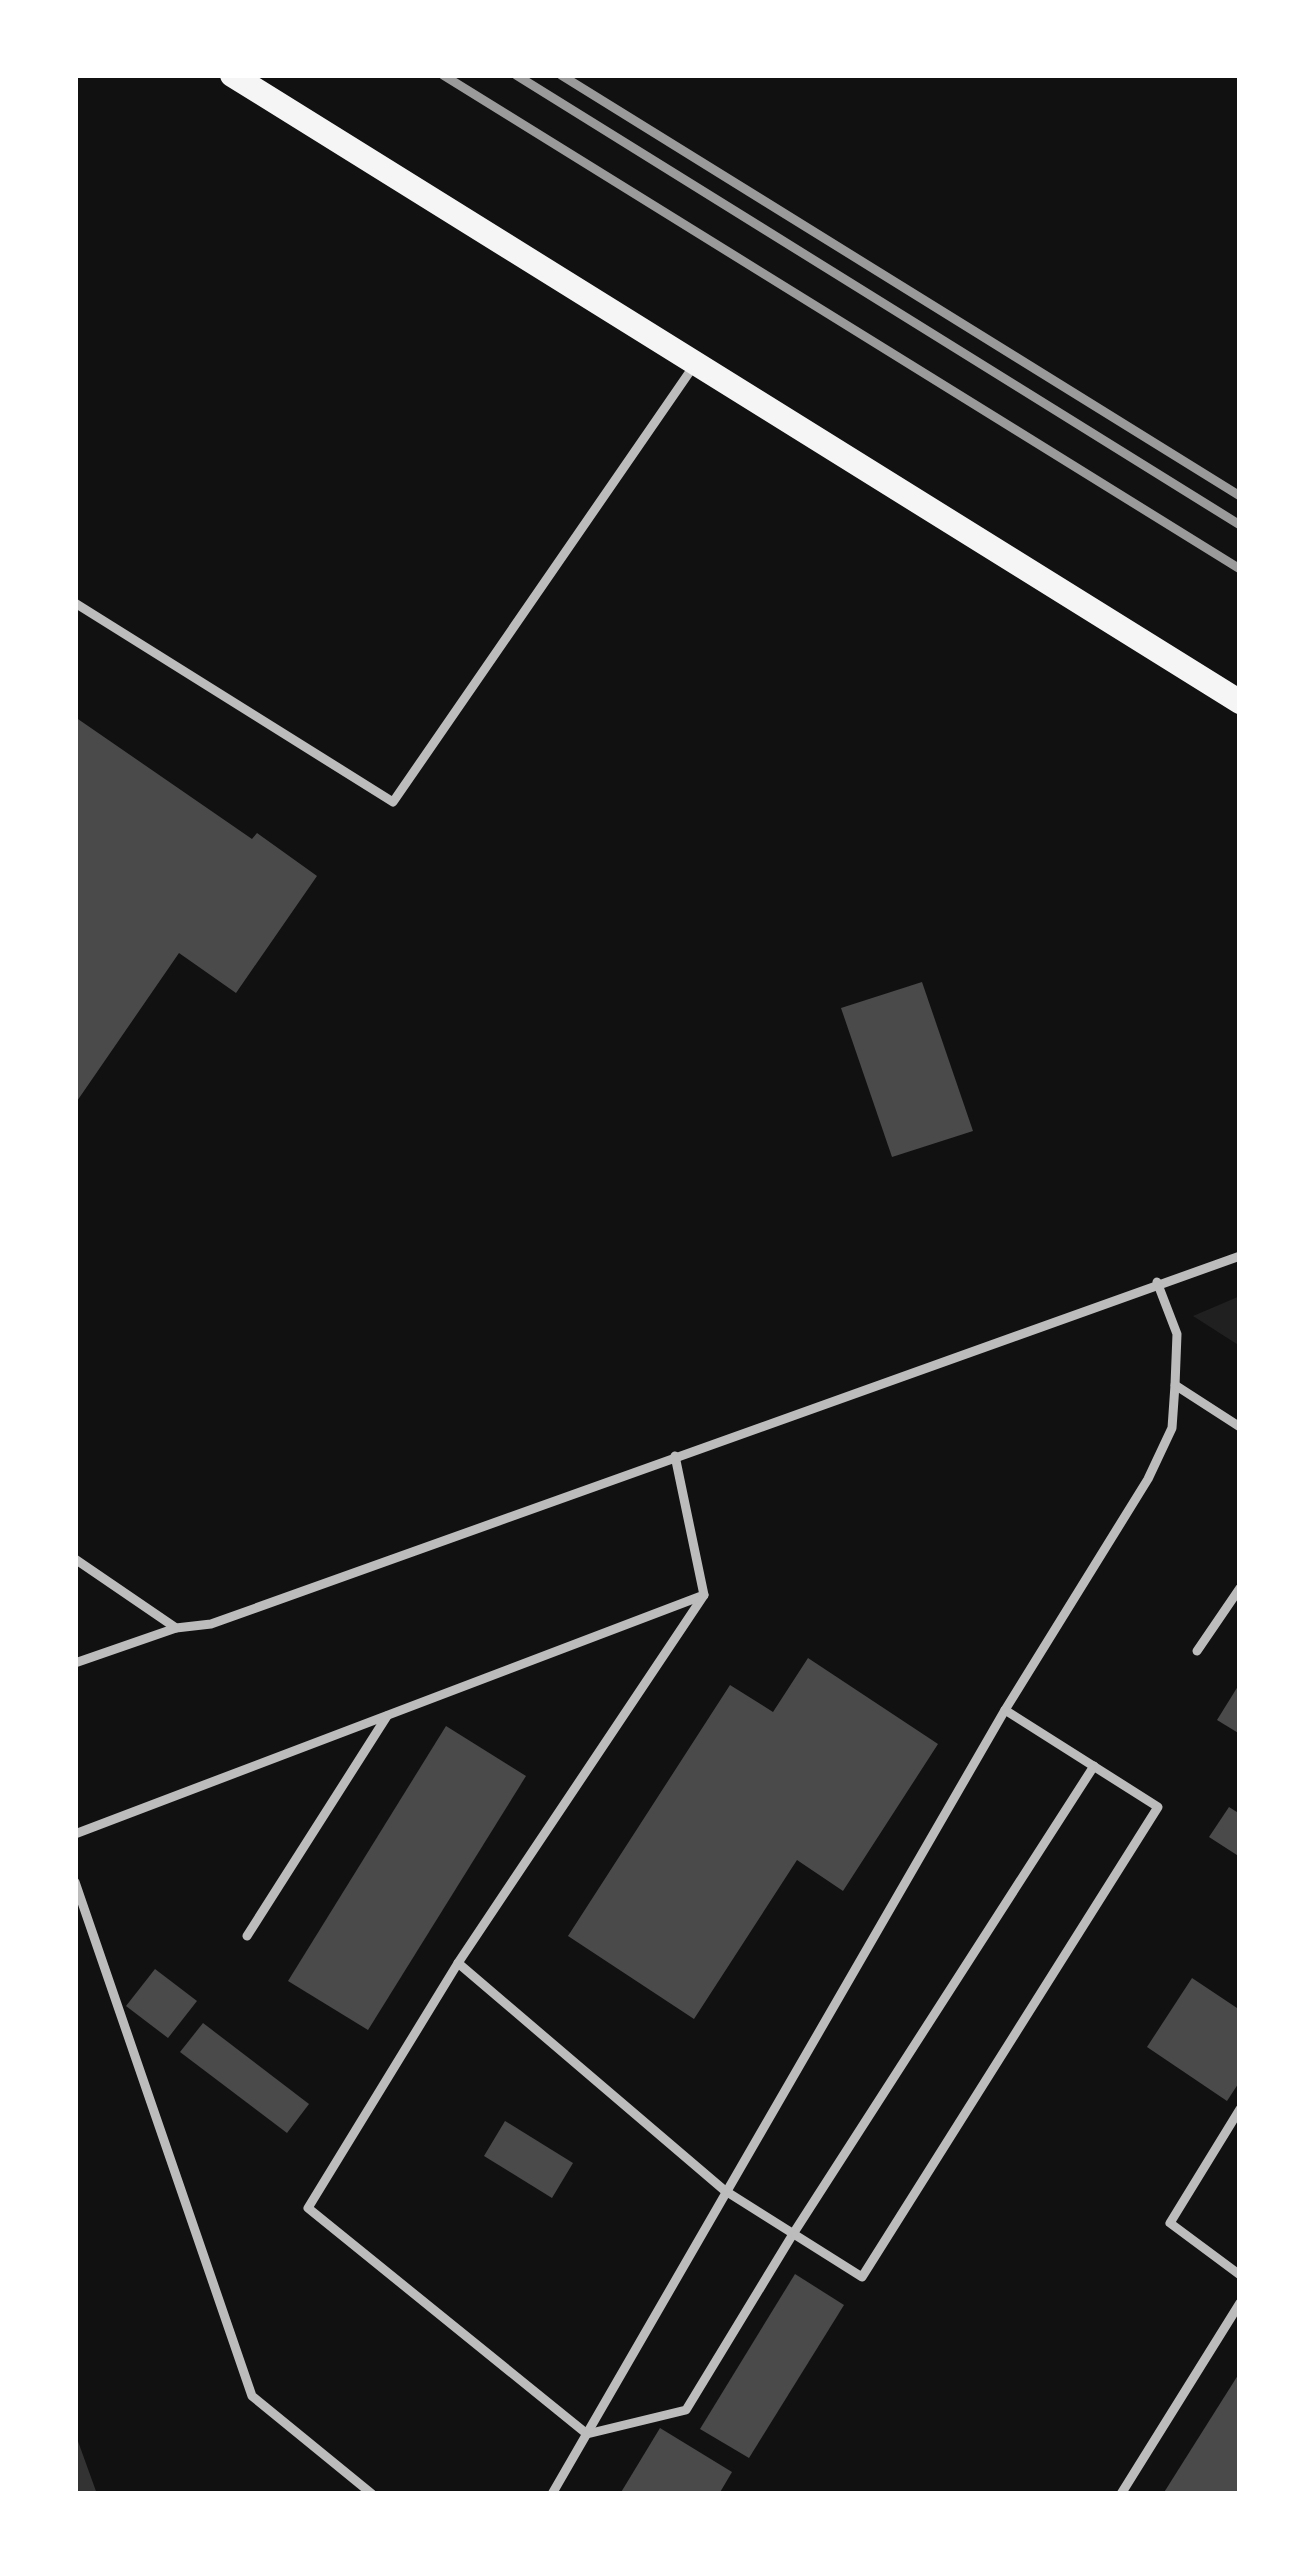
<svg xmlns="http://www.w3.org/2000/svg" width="1315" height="2569" viewBox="0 0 1315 2569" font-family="Karla,sans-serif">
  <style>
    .green { fill: #202020 }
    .water { fill: #333 }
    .building { fill: #4a4a4a }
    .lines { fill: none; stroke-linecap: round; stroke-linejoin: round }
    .service { stroke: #bcbcbc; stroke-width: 9 }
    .secondary { stroke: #f5f5f5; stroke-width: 24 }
    .rail { stroke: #9a9a9a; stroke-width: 9 }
  </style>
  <rect width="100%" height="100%" fill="#111"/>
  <!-- green -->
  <polygon class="green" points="1240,1296 1240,1346 1193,1316"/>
  <!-- water -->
  <polygon class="water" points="75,2433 97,2494 75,2494"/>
  <!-- building -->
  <g class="building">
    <polygon points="75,717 252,839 257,833 317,876 236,993 179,953 75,1104"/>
    <polygon points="922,982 973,1131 892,1157 841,1008"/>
    <polygon points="808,1658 938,1744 843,1891 797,1860 694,2019 568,1936 730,1685 773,1712"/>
    <polygon points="1240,1683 1240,1734 1217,1720"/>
    <polygon points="446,1726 526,1776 368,2030 288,1981"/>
    <polygon points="1229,1807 1240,1814 1240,1857 1209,1837"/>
    <polygon points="155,1969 197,2001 168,2038 126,2006"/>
    <polygon points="1192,1978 1240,2010 1240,2081 1227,2101 1147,2047"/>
    <polygon points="203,2023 309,2104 287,2133 180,2052"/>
    <polygon points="505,2121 573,2163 552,2198 484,2156"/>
    <polygon points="795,2274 844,2305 749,2458 700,2429"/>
    <polygon points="1240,2372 1240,2494 1163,2494"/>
    <polygon points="660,2428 732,2472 719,2494 620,2494"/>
  </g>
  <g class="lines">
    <!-- service -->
    <g class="service">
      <polyline points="75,603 393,802 693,367"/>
      <polyline points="1175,1385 1240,1427"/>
      <polyline points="75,1559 176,1628 211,1624 1240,1256"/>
      <polyline points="704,1595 458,1963 308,2208 587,2434 686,2410 793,2234 1094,1766"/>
      <polyline points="1197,1651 1240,1588"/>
      <polyline points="75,1663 176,1628"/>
      <polyline points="75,1834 704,1595 675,1456"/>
      <polyline points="75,1882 252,2396 372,2494"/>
      <polyline points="247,1936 387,1716"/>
      <polyline points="458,1963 724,2190 862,2277 1158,1807 1005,1710"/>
      <polyline points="1240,2109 1170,2223 1240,2275"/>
      <polyline points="552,2494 1005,1710 1148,1479 1172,1428 1175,1385 1177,1334 1157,1282"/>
      <polyline points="1121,2494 1240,2303"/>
    </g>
    <!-- secondary -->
    <polyline class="secondary" points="232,75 1240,702"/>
    <!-- rail -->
    <g class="rail">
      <polyline points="443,75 1240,569"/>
      <polyline points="516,75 1240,525"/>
      <polyline points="561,75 1240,496"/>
    </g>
  </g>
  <!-- border -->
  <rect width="1315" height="2569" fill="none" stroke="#ffffff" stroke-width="156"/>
</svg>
